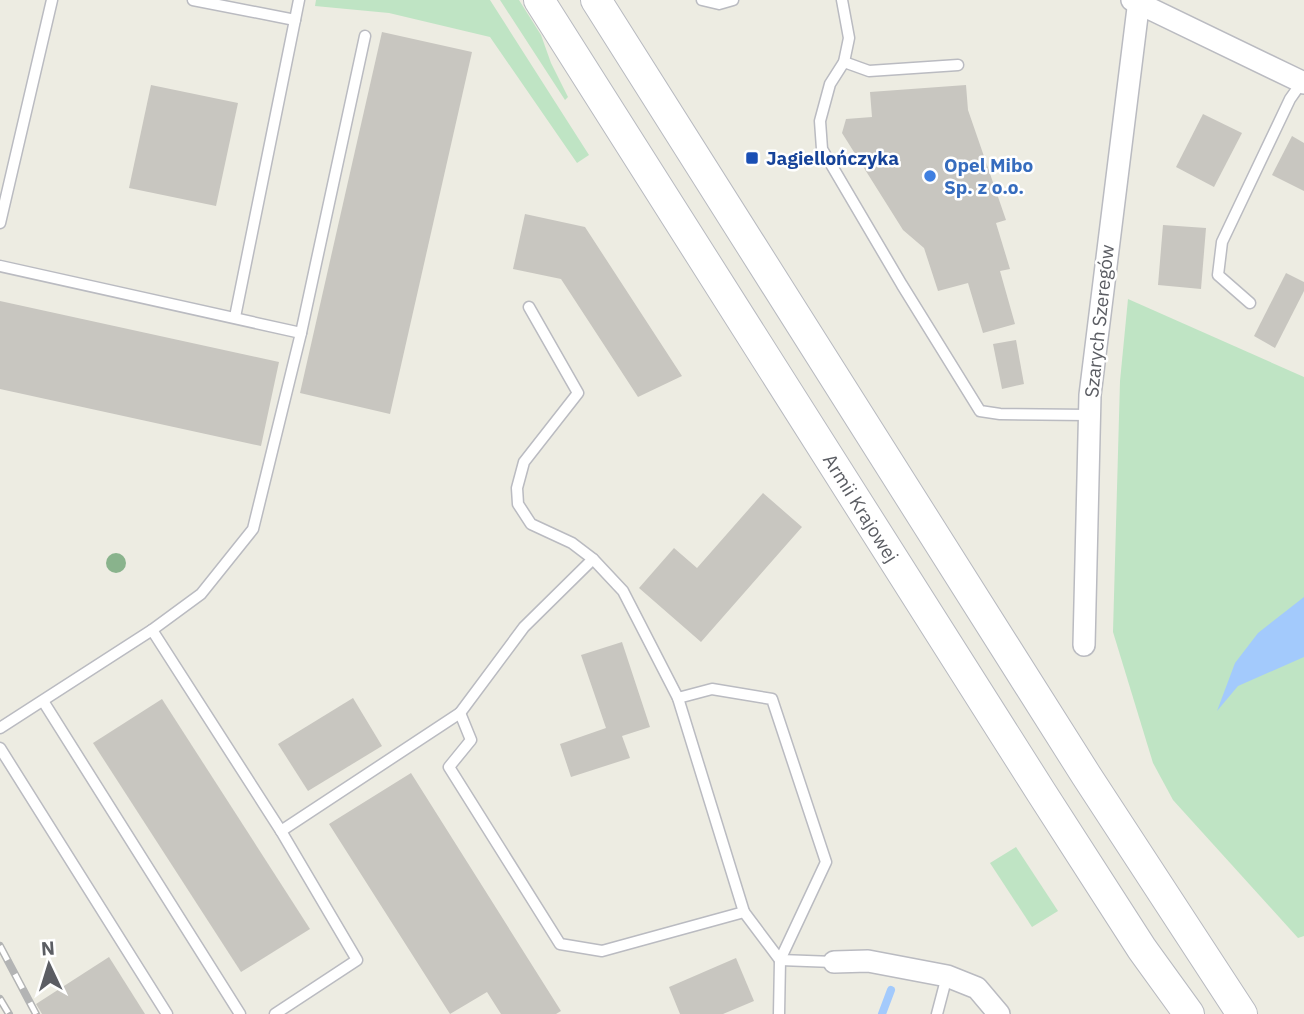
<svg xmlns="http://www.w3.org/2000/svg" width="1304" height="1014" viewBox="0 0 1304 1014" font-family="'IBM Plex Sans',sans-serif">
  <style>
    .green { fill: #bfe4c4 }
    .water { fill: #a3cafc }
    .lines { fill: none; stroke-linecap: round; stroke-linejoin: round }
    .stream { stroke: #a3cafc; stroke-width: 8 }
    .building { fill: #c8c6c0 }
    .lane-casing { stroke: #babbc1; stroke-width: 13 }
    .street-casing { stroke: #babbc1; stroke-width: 24 }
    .secondary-casing { stroke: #b8bac0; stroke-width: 32 }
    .lane { stroke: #fff; stroke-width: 10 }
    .street { stroke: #fff; stroke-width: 21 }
    .secondary { stroke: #fff; stroke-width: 30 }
    .rail-casing { stroke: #b3b4b4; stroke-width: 8 }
    .rail { stroke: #fff; stroke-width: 5; stroke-dasharray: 16; stroke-linecap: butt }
    .tree { fill: #89b38c }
    .transit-dot { fill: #1a4fb4; stroke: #fff; stroke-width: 2.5 }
    .shop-dot { fill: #3f7fe0; stroke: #fff; stroke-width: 2.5 }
    .labels { text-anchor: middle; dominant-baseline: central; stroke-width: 5; stroke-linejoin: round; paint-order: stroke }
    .transit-label { font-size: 19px; font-weight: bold; fill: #164399; stroke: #fff; text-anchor: start }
    .shop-label { font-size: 19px; font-weight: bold; fill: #366cbe; stroke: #fff; text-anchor: start }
    .street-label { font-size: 19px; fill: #5b5d63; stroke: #fff }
  </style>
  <rect width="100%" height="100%" fill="#edece2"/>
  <!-- green -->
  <g class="green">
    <polygon points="316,0 490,0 589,155 577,163 490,37 389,13 315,6"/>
    <polygon points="500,0 519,0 541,35 551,63 568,97 565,100"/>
    <polygon points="1128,299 1304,377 1304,936 1298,938 1173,800 1153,763 1113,632 1120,381"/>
    <polygon points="1016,847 1058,911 1032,927 990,863"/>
  </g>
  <!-- water -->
  <polygon class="water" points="1304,597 1304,657 1238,686 1217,711 1235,663 1258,633"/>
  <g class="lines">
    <!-- stream -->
    <polyline class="stream" points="882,1014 891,990"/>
  </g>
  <!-- building -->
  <g class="building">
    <polygon points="382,32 472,52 390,414 300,393"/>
    <polygon points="151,85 238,103 216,206 129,188"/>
    <polygon points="966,85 968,110 1006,220 996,223 1010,269 1000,271 1015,324 983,333 968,283 938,291 924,248 903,230 842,133 846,119 872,117 870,92"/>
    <polygon points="1203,114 1242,133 1214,187 1176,167"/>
    <polygon points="1292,136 1304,143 1304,191 1272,175"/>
    <polygon points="525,214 585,227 682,376 638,397 561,279 513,269"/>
    <polygon points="1163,225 1206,228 1201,289 1158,285"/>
    <polygon points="1286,273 1304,282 1304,291 1275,348 1254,336"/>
    <polygon points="0,301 279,362 261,446 0,389"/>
    <polygon points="1016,340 1024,384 1002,389 993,344"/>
    <polygon points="763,493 802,527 701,642 639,588 674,548 697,568"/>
    <polygon points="622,642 650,727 622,736 630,758 571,777 560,744 606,728 581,655"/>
    <polygon points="353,698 382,746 308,791 278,744"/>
    <polygon points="162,699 310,929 241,972 93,743"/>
    <polygon points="411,773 561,1011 556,1014 501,1014 487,992 450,1014 329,824"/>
    <polygon points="109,957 145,1014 42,1014 36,1004"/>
    <polygon points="736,958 754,1001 723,1014 680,1014 669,987"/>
  </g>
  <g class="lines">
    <!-- lane casing -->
    <g class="lane-casing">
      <g id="lane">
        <polyline points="193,0 295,20"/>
        <polyline points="702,0 719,4 733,0"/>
        <polyline points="842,0 849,38 844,62 830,84 820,121 822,149 902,285 980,411 1000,414 1089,415"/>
        <polyline points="844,62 869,71 958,65"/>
        <polyline points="0,223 52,0"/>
        <polyline points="0,266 301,333 253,529 201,594 152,630"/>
        <polyline points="1250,303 1218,275 1222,242 1290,99 1302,82"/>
        <polyline points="529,307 578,393 524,462 517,488 518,504 531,524 572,543 593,559 623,591 678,698 744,912"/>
        <polyline points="235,317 299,0"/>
        <polyline points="301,333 365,36"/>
        <polyline points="678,698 712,689 772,699 826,862 780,960 779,1014"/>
        <polyline points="43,701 240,1014"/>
        <polyline points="460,713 524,627 593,559"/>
        <polyline points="0,728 152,630 281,831 460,713 471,740 449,767 560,944 602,951 744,912 780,960 834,962"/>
        <polyline points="0,748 167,1014"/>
        <polyline points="275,1014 357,960 281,831"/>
        <polyline points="937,1014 947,976"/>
      </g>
    </g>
    <!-- street casing -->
    <g class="street-casing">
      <g id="street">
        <polyline points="1132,0 1304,83"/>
        <polyline points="1084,645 1090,395 1139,0"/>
        <polyline points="834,962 868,961 947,976 977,988 999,1014"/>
      </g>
    </g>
    <!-- secondary casing -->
    <g class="secondary-casing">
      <g id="secondary">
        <polyline points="539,0 1041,792 1142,949 1189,1014"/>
        <polyline points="596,0 1086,775 1242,1014"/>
      </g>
    </g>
    <!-- lane -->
    <use href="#lane" class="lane"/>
    <!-- street -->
    <use href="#street" class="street"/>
    <!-- secondary -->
    <use href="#secondary" class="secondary"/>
    <!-- rail casing -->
    <g class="rail-casing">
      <g id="rail">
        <polyline points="0,946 36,1014"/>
        <polyline points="0,999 9,1014"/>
      </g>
    </g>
    <!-- rail -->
    <use href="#rail" class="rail"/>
  </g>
  <!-- trees -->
  <circle class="tree" cx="116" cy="563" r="10"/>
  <!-- markers -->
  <rect class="transit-dot" x="745" y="151" width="14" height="14" rx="3.5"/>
  <circle class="shop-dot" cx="930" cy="176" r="7"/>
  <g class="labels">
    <!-- transit labels -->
    <g class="transit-label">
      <text x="766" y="158">Jagiellończyka</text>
    </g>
    <!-- shop labels -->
    <g class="shop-label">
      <text x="944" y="165">Opel Mibo<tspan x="944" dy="22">Sp. z o.o.</tspan></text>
    </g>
    <!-- street labels -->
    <g class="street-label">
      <text transform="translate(1099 321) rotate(-84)">Szarych Szeregów</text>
      <text transform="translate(861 508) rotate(58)">Armii Krajowej</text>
    </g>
  </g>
  <!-- north arrow -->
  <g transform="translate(49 965) rotate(356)" stroke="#ffffff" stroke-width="5" paint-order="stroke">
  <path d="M0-5L12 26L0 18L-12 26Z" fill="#5b5d63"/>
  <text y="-10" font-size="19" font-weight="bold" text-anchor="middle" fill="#5b5d63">N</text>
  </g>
</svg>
